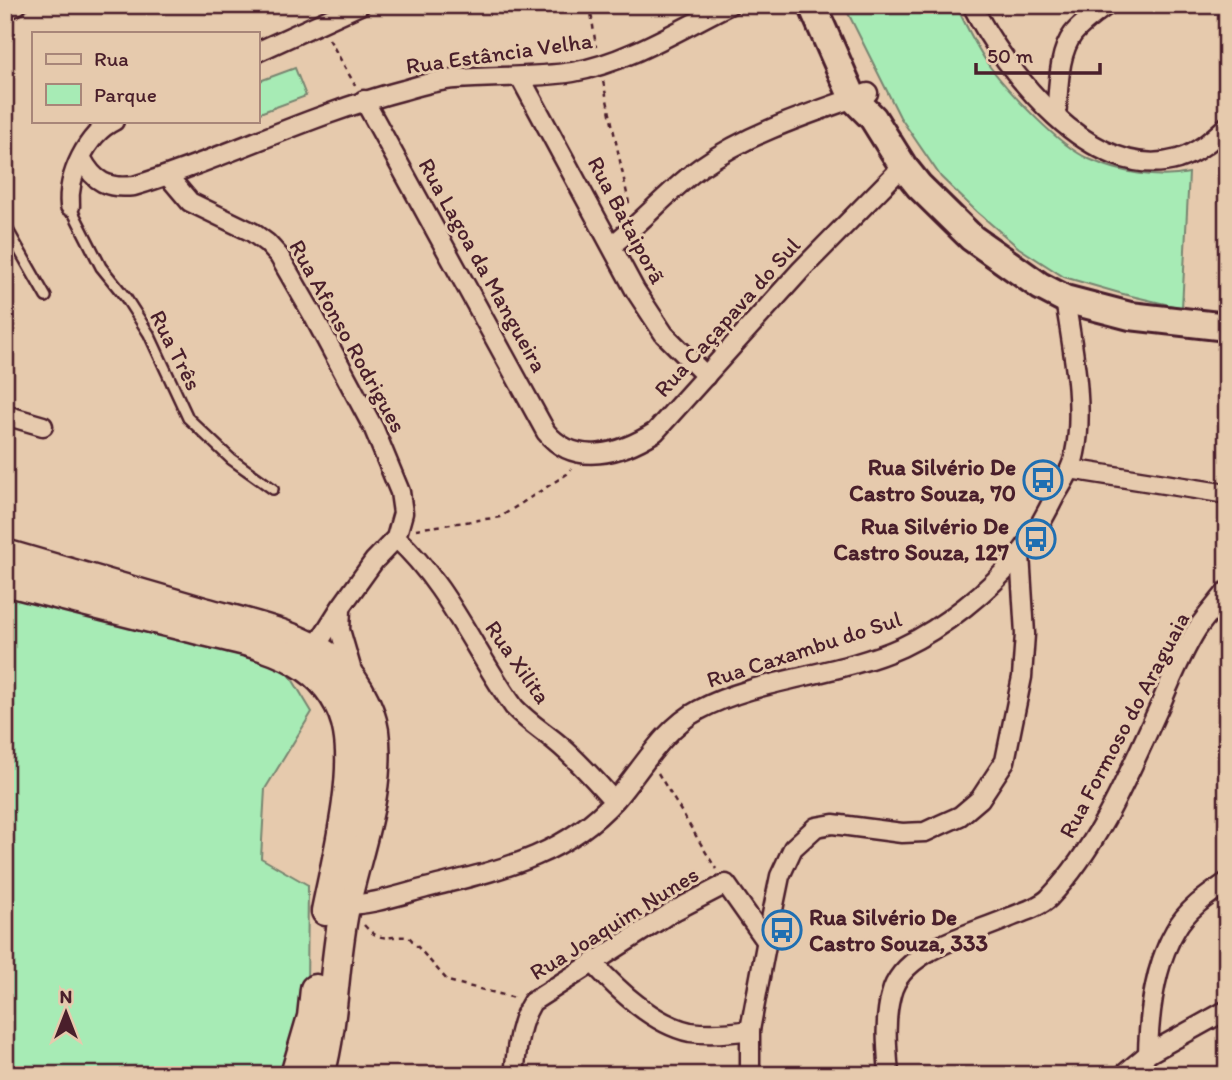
<svg xmlns="http://www.w3.org/2000/svg" width="1232" height="1080" viewBox="0 0 1232 1080" font-family="Itim,sans-serif">
  <style>
    .green { fill: #a7ebb5; stroke: #788570; stroke-width: 2 }
    .lines { fill: none; stroke-linecap: round; stroke-linejoin: round }
    .stream { stroke: #7386a0; stroke-width: 5 }
    .service-casing { stroke: #4a1f2b; stroke-width: 14 }
    .minor-casing { stroke: #4a1f2b; stroke-width: 23 }
    .secondary-casing { stroke: #4a1f2b; stroke-width: 32 }
    .primary-casing { stroke: #4a1f2b; stroke-width: 33 }
    .path { stroke: #4a1f2b; stroke-width: 2.5; stroke-dasharray: 5 5; stroke-linecap: butt }
    .service { stroke: #e6caad; stroke-width: 9 }
    .minor { stroke: #e6caad; stroke-width: 18 }
    .secondary { stroke: #e6caad; stroke-width: 26 }
    .primary { stroke: #e6caad; stroke-width: 28 }
    .labels { text-anchor: middle; dominant-baseline: central; stroke-width: 6; stroke-linejoin: round; paint-order: stroke }
    .street-label { font-size: 23px; fill: #4a1f2b; stroke: #e6caad }
    .poi-label { font-size: 23px; font-weight: bold; fill: #4a1f2b; stroke: #e6caad; text-anchor: end }
  </style>
  <rect width="100%" height="100%" fill="#e6caad"/>
  <filter id="ink" filterUnits="userSpaceOnUse"><feTurbulence type="fractalNoise" baseFrequency=".0143" numOctaves="2"/><feDisplacementMap in="SourceGraphic" scale="14" xChannelSelector="R" yChannelSelector="G"/><feConvolveMatrix kernelMatrix="1 2 1 2 8 2 1 2 1" color-interpolation-filters="sRGB"/></filter>
  <g filter="url(#ink)">
    <!-- green -->
    <g class="green">
      <path d="M844,5h112c10,21 21,43 34,62 21,27 68,78 99,92 29,13 69,21 100,14l-7,135 -59,-14 -59,-17 -45,-29 -42,-36 -36,-35 -41,-60z"/>
      <polygon points="295,68 306,96 257,114 257,82"/>
      <polygon points="5,591 246,657 283,664 312,712 265,789 261,858 308,885 307,992 282,1075 5,1075"/>
    </g>
    <g class="lines">
      <!-- stream -->
      <polyline class="stream" points="1201,1075 1227,1069"/>
      <!-- service casing -->
      <g class="service-casing">
        <g id="service">
          <polyline points="70,206 101,267 126,298 149,334 188,418 231,459 273,489"/>
          <polyline points="5,225 46,297"/>
        </g>
      </g>
      <!-- minor casing -->
      <g class="minor-casing">
        <g id="minor">
          <path d="M972,5c33,66 120,179 206,154 19,-6 34,-19 49,-33"/>
          <polyline points="5,11 17,5"/>
          <polyline points="257,52 360,5"/>
          <polyline points="520,77 635,290 664,334 706,376"/>
          <path d="M364,100l182,332c29,36 76,21 109,0l146,-162 102,-104"/>
          <path d="M1056,116c3,-25 1,-61 17,-82 9,-11 22,-20 34,-29"/>
          <path d="M82,159c12,23 26,30 52,27 92,-28 177,-72 270,-96 17,-5 34,-10 52,-11 39,-3 78,-1 117,-7 53,-9 107,-43 156,-67"/>
          <polyline points="168,176 190,202 252,232 267,243 279,256 313,315 374,429 400,492 403,513 396,538 374,561 341,607 310,656"/>
          <path d="M70,206c-3,-30 17,-72 44,-85"/>
          <path d="M612,245c32,-24 57,-55 89,-78 49,-35 111,-54 167,-74"/>
          <polyline points="5,415 43,426"/>
          <polyline points="1070,469 1227,494"/>
          <path d="M396,538c51,46 78,113 118,169 13,14 27,23 42,35 21,17 40,39 58,59"/>
          <polyline points="341,610 340,630 352,671"/>
          <path d="M338,905c30,1 59,-9 88,-17 72,-18 137,-30 190,-89 25,-29 48,-71 83,-89 60,-32 139,-34 203,-63 41,-19 88,-57 117,-92 14,-17 26,-39 36,-59 8,-13 17,-27 20,-43 10,-47 -3,-107 -10,-154"/>
          <path d="M593,963c25,27 60,61 97,69 20,3 40,1 60,-2"/>
          <path d="M1148,1054c1,-41 6,-87 27,-123 11,-21 33,-36 52,-49"/>
          <path d="M514,1075c3,-26 4,-50 18,-73l140,-90 54,-28 41,58"/>
          <polyline points="750,1075 750,1030 769,929 780,876 793,848 816,827 833,824 902,833 925,832 940,825 960,816 980,799 1005,761 1022,677 1025,634 1020,554"/>
          <path d="M889,1075c-2,-26 -5,-54 2,-80 10,-44 78,-60 115,-76 13,-6 33,-11 43,-21 53,-56 81,-128 113,-197 10,-24 21,-50 35,-72 9,-13 20,-25 30,-38"/>
          <polyline points="1123,1075 1148,1054 1227,1010"/>
        </g>
      </g>
      <!-- secondary casing -->
      <g class="secondary-casing">
        <polyline id="secondary" points="812,5 853,98 873,118 903,166 919,186 972,238 1040,286 1065,299 1130,316 1227,327"/>
      </g>
      <!-- primary casing -->
      <g class="primary-casing">
        <g id="primary">
          <path d="M5,554c66,19 132,38 199,58 43,12 90,21 128,47 21,15 38,46 42,72 8,59 -17,119 -29,176 -12,56 -10,113 -25,168"/>
          <path d="M5,581c62,16 124,32 186,47 38,10 83,16 115,39 22,15 38,39 42,65 9,50 -12,129 -22,179"/>
          <polyline points="295,1075 312,1017 315,989"/>
        </g>
      </g>
      <!-- path -->
      <g class="path">
        <polyline points="590,5 596,47"/>
        <polyline points="329,39 355,85"/>
        <polyline points="603,81 630,208"/>
        <polyline points="416,529 500,517 567,474 571,469"/>
        <polyline points="658,773 716,869"/>
        <path d="M364,925c17,19 23,10 45,12l39,44 67,17"/>
      </g>
      <!-- service -->
      <use href="#service" class="service"/>
      <!-- minor -->
      <use href="#minor" class="minor"/>
      <!-- secondary -->
      <use href="#secondary" class="secondary"/>
      <!-- primary -->
      <use href="#primary" class="primary"/>
    </g>
  </g>
  <!-- icons -->
  <defs>
    <g id="bus-ring" transform="scale(2.0125)"><circle r="9.5" fill="#e6caad" stroke="#1f6fb2" stroke-width="1.5"/><path d="M-5-6H5V4H4V6H2V4H-2V6H-4V4H-5ZM-3.5-4V0h7V-4ZM-3.5 1.2v1.5H-2V1.2ZM2 1.2v1.5H3.5V1.2Z" fill="#1f6fb2"/></g>
  </defs>
  <g fill-rule="evenodd">
    <use href="#bus-ring" x="1043" y="480"/>
    <use href="#bus-ring" x="1036" y="539"/>
    <use href="#bus-ring" x="782" y="930"/>
  </g>
  <g class="labels">
    <!-- street labels -->
    <g class="street-label">
      <text transform="translate(499 53) rotate(-8)">Rua Estância Velha</text>
      <text transform="translate(627 220) rotate(62)">Rua Bataiporã</text>
      <text transform="translate(483 265) rotate(61)">Rua Lagoa da Mangueira</text>
      <text transform="translate(727 317) rotate(-48)">Rua Caçapava do Sul</text>
      <text transform="translate(348 336) rotate(61)">Rua Afonso Rodrigues</text>
      <text transform="translate(176 350) rotate(63)">Rua Três</text>
      <text transform="translate(804 649) rotate(-18)">Rua Caxambu do Sul</text>
      <text transform="translate(518 662) rotate(55)">Rua Xilita</text>
      <text transform="translate(1124 725) rotate(-62)">Rua Formoso do Araguaia</text>
      <text transform="translate(614 923) rotate(-32)">Rua Joaquim Nunes</text>
    </g>
    <!-- poi labels -->
    <g class="poi-label">
      <text x="1016" y="467">Rua Silvério De<tspan x="1016" dy="26">Castro Souza, 70</tspan></text>
      <text x="1009" y="526">Rua Silvério De<tspan x="1009" dy="26">Castro Souza, 127</tspan></text>
      <text x="809" y="917" text-anchor="start">Rua Silvério De<tspan x="809" dy="26">Castro Souza, 333</tspan></text>
    </g>
  </g>
  <!-- margin -->
  <rect width="1232" height="1080" fill="none" stroke="#e6caad" stroke-width="28"/>
  <rect x="14" y="14" width="1204" height="1052" fill="none" stroke="#4a1f2b" stroke-width="2.5" filter="url(#ink)"/>
  <!-- legend -->
  <rect x="32" y="32" width="228" height="91" fill="#e6caad" stroke="#a88679" stroke-width="2"/>
  <rect x="46" y="54" width="35" height="10" fill="#e6caad" stroke="#a88679" stroke-width="2"/>
  <text x="94" y="66" font-size="21" fill="#4a1f2b">Rua</text>
  <rect x="46" y="84" width="35" height="21" fill="#a7ebb5" stroke="#a88679" stroke-width="2"/>
  <text x="94" y="102" font-size="21" fill="#4a1f2b">Parque</text>
  <!-- north arrow -->
  <g transform="translate(66 1013)" stroke="#e6caad" stroke-width="5" paint-order="stroke">
  <path d="M0-5L12 26L0 18L-12 26Z" fill="#4a1f2b"/>
  <text y="-10" font-size="19" font-weight="bold" text-anchor="middle" fill="#4a1f2b">N</text>
  </g>
  <!-- scale -->
  <path d="M976 63v10h124v-10" fill="none" stroke="#4a1f2b" stroke-width="3.5"/>
  <text x="987" y="63" font-size="21" fill="#4a1f2b" stroke="#e6caad" stroke-width="5" paint-order="stroke">50 m</text>
</svg>
